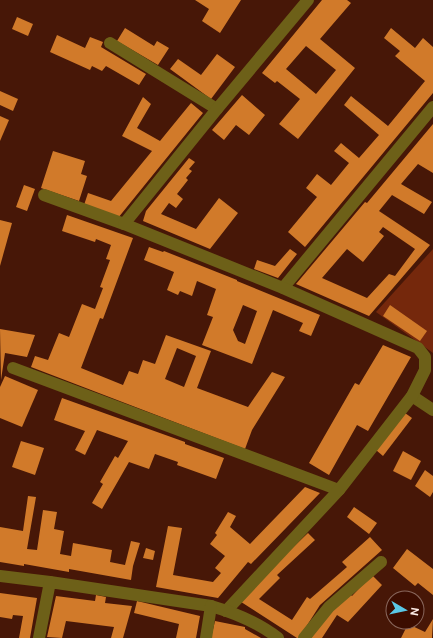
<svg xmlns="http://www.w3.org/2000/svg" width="433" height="638" viewBox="0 0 433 638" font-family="'DM Sans',sans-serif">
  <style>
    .green { fill: #75280c }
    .building { fill: #d17a2a; fill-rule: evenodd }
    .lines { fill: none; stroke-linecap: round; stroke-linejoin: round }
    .minor { stroke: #6d6018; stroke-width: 12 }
  </style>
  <rect width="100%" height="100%" fill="#471707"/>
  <!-- green -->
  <polygon class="green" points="433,249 433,353 376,312"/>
  <!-- building -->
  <g class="building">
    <polygon points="195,0 241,0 220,33 202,21 209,9"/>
    <path d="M322,0h25l4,3 -31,36 35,29 -57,71 -19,-15 21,-25 -23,-18 -2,2 -13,-10zM306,46l30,24 -20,24 -30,-25z"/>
    <polygon points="17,17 33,24 28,36 12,29"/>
    <polygon points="125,28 154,46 157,41 169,48 158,65 117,41"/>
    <polygon points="391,28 415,48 423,38 433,47 433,93 305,247 288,232 317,197 306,188 317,174 331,185 349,163 334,151 341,143 359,158 379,135 344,105 351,96 388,126 425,81 395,56 400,51 384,38"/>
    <polygon points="57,35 85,48 90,37 103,42 101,47 146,74 139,85 106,66 102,71 92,66 90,70 50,52"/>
    <polygon points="217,54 235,67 211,99 170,69 178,59 201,75"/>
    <polygon points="0,91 18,99 13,111 0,105"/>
    <polygon points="242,95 265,115 249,135 236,125 224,140 212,130"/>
    <polygon points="143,97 151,104 137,128 160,141 191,103 203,113 118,218 84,205 88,193 111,201 152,151 122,136"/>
    <polygon points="0,116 9,120 0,141"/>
    <path d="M433,124v49l-15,-9 -17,20 31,18 -8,12 -32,-19 -13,16 51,34 -61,71 -73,-32 69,-82 2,1zM383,227l32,22 -20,27 -6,-2 -22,24 -45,-20 25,-29 16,13 21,-26 -5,-4z"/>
    <polygon points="53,151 85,161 81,174 87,176 79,201 41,188"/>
    <polygon points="189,158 195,162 189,169 192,171 186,178 188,180 177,194 183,199 176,208 169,203 161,214 196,229 219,198 238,213 210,249 143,221 146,211"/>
    <polygon points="24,185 35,189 27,211 16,207"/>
    <path d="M67,215l66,23 -30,81 -3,-1 -19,50 42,17 6,-14 9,3 5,-14 12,4 11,-29 45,16 -14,37 51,19 24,-35 13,5 -33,53 -7,19 -214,-82 4,-11 13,4 11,-27 10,4 13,-33 13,5 8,-21 -3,-1 10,-27 -4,-1 5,-14 -15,-6 -1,3 -33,-11zM177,348l19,8 -12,31 -19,-8z"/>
    <polygon points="0,220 12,223 0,266"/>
    <path d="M149,247l14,5 1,-1 73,29v1l83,34 -9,21 -12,-5 4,-8 -30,-13 -21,54 -50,-19 11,-28 -6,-2 9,-26 -19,-8 -5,15 -12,-5 -2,4 -11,-5 7,-18 -30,-12zM243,305l14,6 -12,33 -7,-3 -5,-11z"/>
    <polygon points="290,249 297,254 278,278 254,269 257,260 275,266"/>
    <polygon points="390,305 427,331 420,341 383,316"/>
    <polygon points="0,329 35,335 27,357 5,353 1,380"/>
    <polygon points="383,345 411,357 368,431 357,425 329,475 309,463 355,383 359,385"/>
    <polygon points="5,376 38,390 22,427 0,418 0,387"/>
    <polygon points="62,398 185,442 185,444 224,458 216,479 177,465 178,462 155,454 149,469 129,462 102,509 92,503 103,484 100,482 115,456 118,458 128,441 97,430 85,455 75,450 85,431 54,420"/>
    <polygon points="405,413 412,418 383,456 376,450"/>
    <polygon points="21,441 44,448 35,475 12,467"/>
    <polygon points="403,451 421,461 411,480 393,471"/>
    <polygon points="425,470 433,476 433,492 430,497 415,486"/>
    <polygon points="305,487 320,493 251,564 248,562 218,598 156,587 168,526 182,528 173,575 213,582 221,573 215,568 225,556 210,544 217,535 215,533 228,512 236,516 230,527 250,544"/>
    <polygon points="28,496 36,497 27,549 37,550 43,510 57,512 54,529 64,531 60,554 71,556 73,543 112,550 110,562 125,565 131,541 140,543 133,566 131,580 69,569 69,572 24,564 24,566 0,562 0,527 23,531"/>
    <polygon points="354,507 377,523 369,534 347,517"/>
    <polygon points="308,533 315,540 277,575 280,578 259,599 292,620 307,597 310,599 347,567 342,562 370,537 382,550 320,605 299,638 297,638 238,600"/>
    <polygon points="146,548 155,551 153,560 143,558"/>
    <polygon points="407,549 433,569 433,595 418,583 415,586 393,568"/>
    <polygon points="372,575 382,585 348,622 337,615 322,638 311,638 330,610 349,593 352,596"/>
    <polygon points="0,593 37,598 30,638 19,638 23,616 13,615 12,619 0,617"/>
    <polygon points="96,595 106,597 105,603 132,606 123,638 111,638 114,627 66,621 62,638 47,637 56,596 95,601"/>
    <polygon points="137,601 200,616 196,638 176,638 179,624 134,613"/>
    <polygon points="433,619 432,638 401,638 408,624 425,632"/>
    <polygon points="215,621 245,627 245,629 261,638 211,638"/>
  </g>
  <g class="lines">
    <!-- minor -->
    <g class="minor">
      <polyline points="110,43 217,109"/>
      <polyline points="44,195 124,224"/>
      <polyline points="283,288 433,107"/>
      <polyline points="13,368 339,490"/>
      <polyline points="412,396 433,410"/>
      <polyline points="0,576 50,582"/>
      <polyline points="226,611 339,490 412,396 425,370 425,357 418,348 283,288 124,224 217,109 308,0"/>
      <path d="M39,638l11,-56 161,24c24,7 48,17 67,32"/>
      <polyline points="206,638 211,606"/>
      <polyline points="304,638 329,607 381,562"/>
    </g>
  </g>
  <!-- north arrow -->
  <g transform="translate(405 610) rotate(99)"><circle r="19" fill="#3c0d00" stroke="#89675c"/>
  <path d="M0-3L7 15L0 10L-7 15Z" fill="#5ac8e6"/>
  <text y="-6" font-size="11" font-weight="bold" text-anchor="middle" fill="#fdede7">N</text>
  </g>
</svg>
